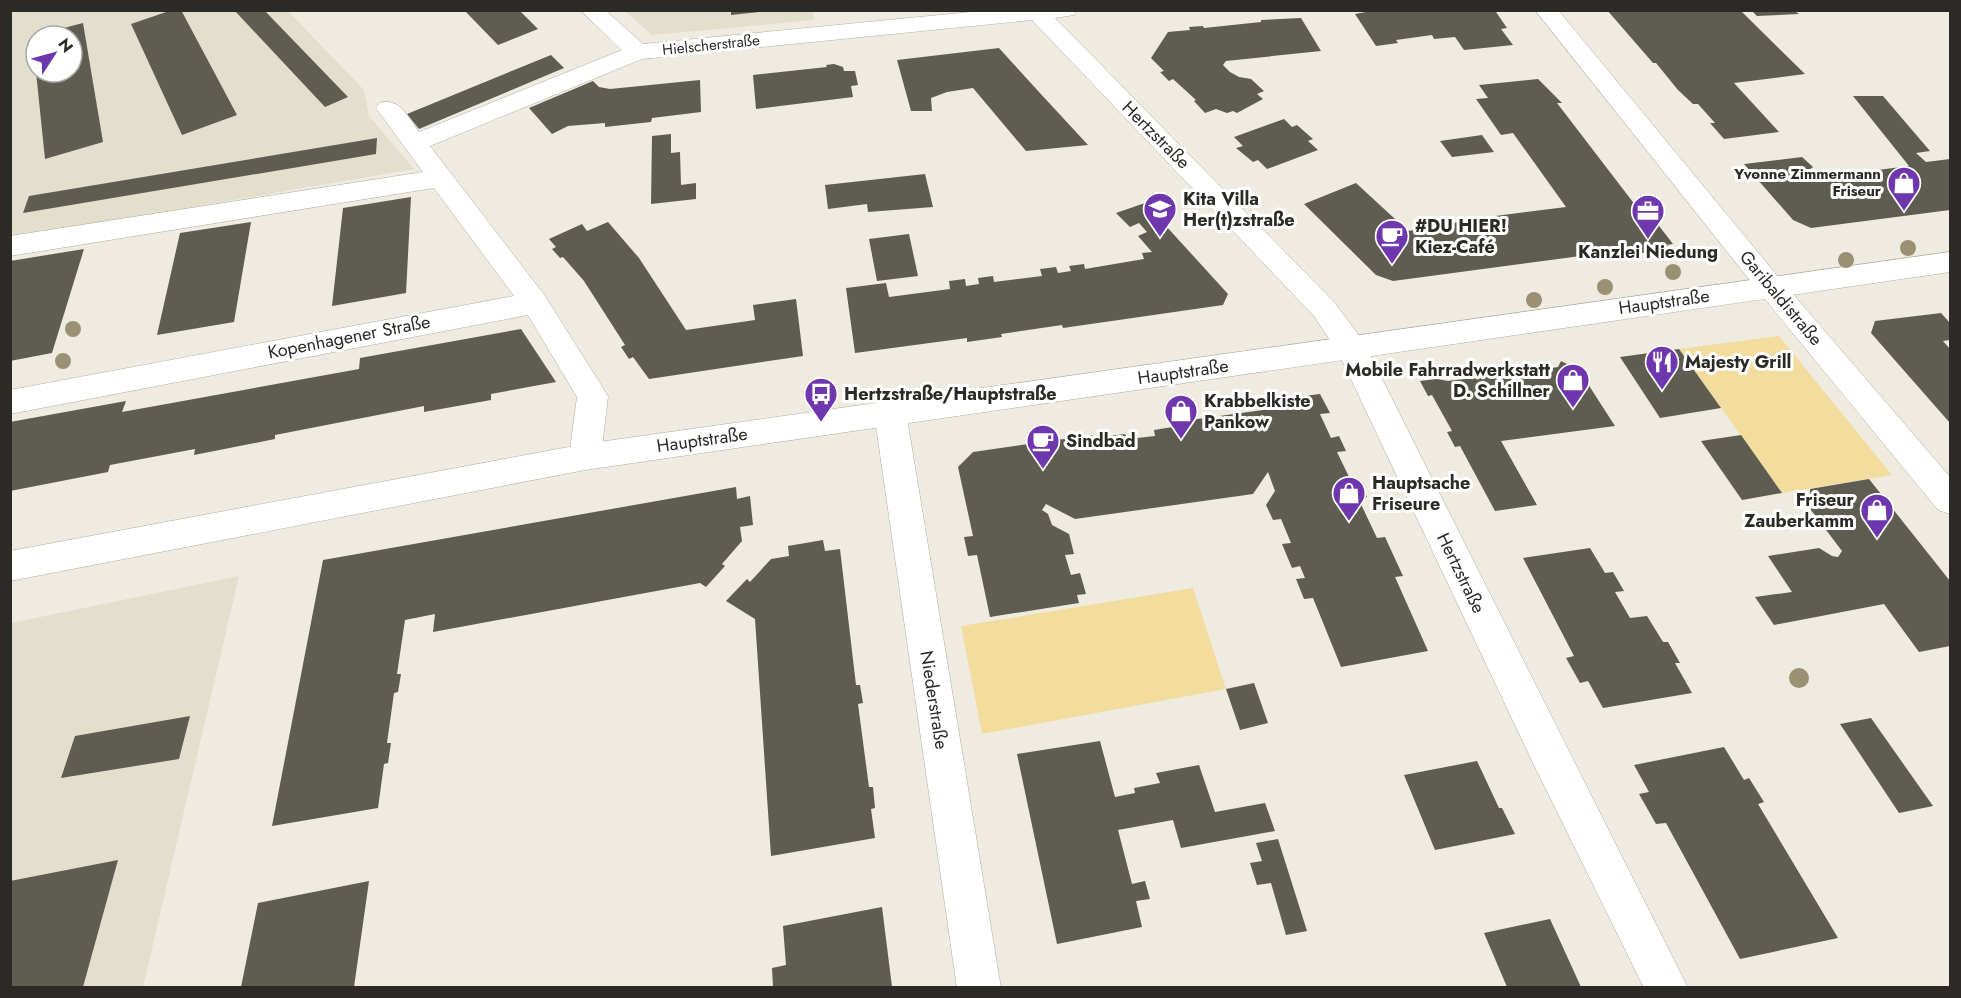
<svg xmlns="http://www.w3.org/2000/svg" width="1961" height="998" viewBox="0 0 1961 998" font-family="Jost,sans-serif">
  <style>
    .built { fill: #e4decd; fill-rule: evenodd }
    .green { fill: #f2dd9f }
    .building { fill: #5f5c52 }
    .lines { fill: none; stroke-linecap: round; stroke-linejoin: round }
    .minor-casing { stroke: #afaca2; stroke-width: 1 }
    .major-casing { stroke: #afaca2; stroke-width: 1 }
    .minor { fill: #fff; fill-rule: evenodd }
    .major { fill: #fff; fill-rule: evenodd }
    .tree { fill: #9a9074 }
    .labels { text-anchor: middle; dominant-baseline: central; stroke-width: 6; stroke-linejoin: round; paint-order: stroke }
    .far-street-label { font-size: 15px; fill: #2b2a26; stroke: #fff }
    .far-poi-label { font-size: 15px; font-weight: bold; fill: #2b2a26; stroke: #fff; text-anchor: end }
    .street-label { font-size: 18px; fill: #2b2a26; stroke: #fff }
    .poi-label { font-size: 18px; font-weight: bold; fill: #2b2a26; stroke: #fff; text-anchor: start }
  </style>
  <rect width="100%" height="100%" fill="#efebe0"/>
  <!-- built -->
  <g class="built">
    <path d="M11,11h277l76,79 5,26 45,53 -403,69zM36,36h36v36h-36z"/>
    <polygon points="625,11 813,11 814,20 652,35"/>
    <polygon points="239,576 143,987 11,988 11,623"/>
  </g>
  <!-- green -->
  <g class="green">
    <polygon points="1779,336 1892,475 1782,493 1679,349"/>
    <polygon points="1193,588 1226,689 982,734 961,626"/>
  </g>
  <!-- building -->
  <g class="building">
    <polygon points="172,10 181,10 237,115 182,135 131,24"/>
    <polygon points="234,10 264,10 348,97 325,107"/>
    <polygon points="464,10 519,10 538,29 498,45"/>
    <polygon points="731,10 759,10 759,12 731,15"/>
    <polygon points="1376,10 1496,12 1507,28 1501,29 1513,45 1464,50 1455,37 1434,39 1432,35 1396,40 1398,43 1376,46 1355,14"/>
    <polygon points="1607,10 1740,10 1805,74 1734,83 1779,132 1724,139 1710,123 1715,123 1698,104 1693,104 1678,90 1656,63 1653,63"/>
    <polygon points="1751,10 1799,10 1799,12 1796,12 1799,14 1757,16"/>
    <polygon points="1301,18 1321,51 1226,61 1223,65 1230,72 1239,77 1251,79 1264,91 1257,94 1263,99 1237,113 1233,111 1227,113 1216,109 1205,113 1194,101 1196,100 1173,79 1169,81 1160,72 1164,71 1151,58 1168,32 1190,30 1189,27 1203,26 1204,28 1261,22 1261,20"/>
    <polygon points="83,23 103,142 45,159 36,72 72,72 72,36 37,35"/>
    <polygon points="999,48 1039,92 1088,145 1026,151 973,88 947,92 931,98 932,111 911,111 897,60"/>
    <polygon points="551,55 564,68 419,129 407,114"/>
    <polygon points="834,64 843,67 844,71 855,71 858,85 851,86 853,97 756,109 753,75 827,67 826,65"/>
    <polygon points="1538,79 1562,103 1557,103 1639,210 1646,209 1673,244 1667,245 1670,249 1636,254 1633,249 1393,281 1376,275 1304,204 1356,183 1408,231 1480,218 1566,207 1513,133 1501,135 1476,99 1488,98 1479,85"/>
    <polygon points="700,80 701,112 652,118 651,122 605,127 605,123 568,126 552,134 529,108 593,81 599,87 610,89"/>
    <polygon points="1853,96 1883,96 1930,151 1916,153 1926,162 1950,159 1950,210 1811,228 1793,220 1744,164 1802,157 1813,167 1808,171 1811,175 1826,182 1831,176 1909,166"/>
    <polygon points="1284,119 1292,127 1297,125 1313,139 1308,141 1318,150 1267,169 1258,160 1253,162 1236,148 1243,146 1234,137"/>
    <polygon points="671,134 671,153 680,152 681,185 696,183 696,199 651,204 652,136"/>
    <polygon points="1482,135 1494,152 1452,157 1440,141"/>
    <polygon points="377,138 376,154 23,213 29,196"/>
    <polygon points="925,174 933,207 868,212 867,204 828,209 825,185"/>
    <polygon points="411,197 406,293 332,306 343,208"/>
    <polygon points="1145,203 1228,294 1223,305 1063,328 1062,325 1001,334 1002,337 967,342 967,338 855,353 846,288 886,283 889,297 950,289 949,281 965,279 966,286 979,284 978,278 993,276 994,282 1042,276 1040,269 1056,267 1058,273 1071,271 1069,266 1084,264 1085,269 1144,259 1142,253 1152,252 1138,236 1147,232 1139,223 1130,227 1116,213"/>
    <polygon points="251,222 234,322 157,335 180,233"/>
    <polygon points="608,222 639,258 686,330 755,320 753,305 796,299 803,356 649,379 633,357 629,359 621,347 625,345 584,281 563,257 560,258 552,249 556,247 549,239 582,224 587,231"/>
    <polygon points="909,234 918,276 877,281 869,239"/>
    <polygon points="84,249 52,353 10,361 10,261"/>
    <polygon points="1941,313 1950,323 1950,340 1943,341 1950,349 1950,423 1871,333 1875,321"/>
    <polygon points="521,329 556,382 491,394 491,400 424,412 424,406 275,435 275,439 194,455 195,449 110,465 108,472 10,491 10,422 126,401 122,412 359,369 360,358"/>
    <polygon points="1679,349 1721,408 1660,418 1620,357"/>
    <polygon points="1561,361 1569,365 1575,364 1615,426 1501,441 1537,505 1495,511 1460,446 1455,447 1447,432 1452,431 1432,395 1428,396 1420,381 1437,379 1448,381 1481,377 1478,372 1493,370 1496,375 1509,374 1511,369 1519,373 1558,367"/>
    <polygon points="1320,394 1330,413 1320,414 1331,438 1339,436 1346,451 1337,452 1350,479 1358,478 1367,497 1358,498 1377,538 1385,537 1403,576 1395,577 1428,651 1341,667 1313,598 1304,599 1296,579 1305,578 1300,566 1292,568 1282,544 1291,543 1281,519 1273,520 1266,505 1275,491 1268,472 1253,494 1075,519 1046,504 1042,510 1048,514 1052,525 1069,534 1074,554 1065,555 1071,575 1080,573 1086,594 1077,595 1079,603 990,617 977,555 968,556 964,537 973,536 958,467 973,452 1092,435 1094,438 1125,434 1128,439 1155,436 1154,430 1185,425 1183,421 1299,405 1296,397"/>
    <polygon points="1741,435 1782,493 1742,500 1701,441"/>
    <polygon points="1869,479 1950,581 1950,646 1919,652 1884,604 1774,625 1755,597 1792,592 1768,556 1819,548 1832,556 1838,557 1842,551 1811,510 1810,489"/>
    <polygon points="736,487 737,499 750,496 753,525 740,527 742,541 722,564 725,566 706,587 700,583 433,632 435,614 405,620 397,674 401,674 398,692 394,693 387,743 391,743 388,763 384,764 378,808 272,826 323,560"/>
    <polygon points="823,540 825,551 840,549 856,685 860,685 863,703 858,704 869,787 873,787 875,808 871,809 875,838 771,856 755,619 726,601 747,579 750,582 771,559 789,556 788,546"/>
    <polygon points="1590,548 1605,573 1613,572 1624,591 1615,592 1630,618 1647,616 1663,642 1668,642 1680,663 1675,663 1692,693 1603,708 1588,681 1580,683 1566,658 1574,656 1523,558"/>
    <polygon points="1254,683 1268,723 1240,730 1226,689"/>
    <polygon points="190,716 179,759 61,778 75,736"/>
    <polygon points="1871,718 1933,806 1899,813 1840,724"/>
    <polygon points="1100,741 1115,797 1135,793 1134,788 1160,783 1156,773 1199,765 1215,812 1265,803 1275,831 1181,848 1173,820 1118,830 1132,884 1145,881 1150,899 1136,901 1142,927 1057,944 1017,754"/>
    <polygon points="1724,747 1744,780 1749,778 1764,802 1758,804 1838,938 1740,959 1666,823 1656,824 1639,794 1649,792 1634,765"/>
    <polygon points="1477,761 1499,808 1502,808 1515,834 1435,850 1404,775"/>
    <polygon points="1278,839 1307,931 1286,935 1271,883 1257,885 1250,863 1262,861 1256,843"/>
    <polygon points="118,860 83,987 10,987 10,881"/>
    <polygon points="369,881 354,987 241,987 258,903"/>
    <polygon points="882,907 892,987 773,987 772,968 786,965 783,926"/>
    <polygon points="1550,919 1581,987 1507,987 1484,933"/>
  </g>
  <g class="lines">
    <!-- minor casing -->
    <g class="minor-casing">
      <g id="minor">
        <path d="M580,10h25l38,34 348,-34h86l-3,5 -19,3 279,284 29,39 325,647h-44l-111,-225 -194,-409 -25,-38 -282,-296 -390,39 -212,87 115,150 63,100 -7,61 -5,9 -11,4 -11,-4 -5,-9 8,-60 -49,-82 -518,99v-24l504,-94 -80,-108 -424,68v-20l413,-64 -47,-64 3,-5c21,-6 29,14 40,29l203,-82z"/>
        <polygon points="1535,10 1558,10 1780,279 1950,477 1950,514 1938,510 1760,293"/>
        <polygon points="890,400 901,403 906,412 1001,988 957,988 874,412 879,403"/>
      </g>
    </g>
    <!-- major casing -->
    <g class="major-casing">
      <polygon id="major" points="1950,252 1950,272 585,470 10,581 10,551 585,444"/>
    </g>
    <!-- minor -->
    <use href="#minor" class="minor"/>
    <!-- major -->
    <use href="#major" class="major"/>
  </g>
  <!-- trees -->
  <g class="tree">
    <circle cx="1908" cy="248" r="8"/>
    <circle cx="1846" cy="260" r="8"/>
    <circle cx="1673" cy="272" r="8"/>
    <circle cx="1605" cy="287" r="8"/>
    <circle cx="1534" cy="300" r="8"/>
    <circle cx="73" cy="329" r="8"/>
    <circle cx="63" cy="361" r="8"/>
    <circle cx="1799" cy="678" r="10"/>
  </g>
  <!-- icons -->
  <defs>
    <g id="shop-pin" transform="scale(1.725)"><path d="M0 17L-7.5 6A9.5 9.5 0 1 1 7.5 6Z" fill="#6f37ae" stroke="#fff"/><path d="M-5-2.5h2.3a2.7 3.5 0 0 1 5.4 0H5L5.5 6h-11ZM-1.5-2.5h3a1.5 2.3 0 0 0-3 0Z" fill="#fff"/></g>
    <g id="school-pin" transform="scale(1.725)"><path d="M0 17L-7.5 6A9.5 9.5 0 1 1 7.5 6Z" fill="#6f37ae" stroke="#fff"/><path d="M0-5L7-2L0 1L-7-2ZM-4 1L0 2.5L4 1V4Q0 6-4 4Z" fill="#fff"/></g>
    <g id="office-pin" transform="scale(1.725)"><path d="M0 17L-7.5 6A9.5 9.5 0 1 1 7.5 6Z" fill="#6f37ae" stroke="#fff"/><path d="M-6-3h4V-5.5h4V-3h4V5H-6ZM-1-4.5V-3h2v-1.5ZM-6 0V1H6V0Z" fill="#fff"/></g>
    <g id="cafe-pin" transform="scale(1.725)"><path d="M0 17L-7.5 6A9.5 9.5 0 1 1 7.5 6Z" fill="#6f37ae" stroke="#fff"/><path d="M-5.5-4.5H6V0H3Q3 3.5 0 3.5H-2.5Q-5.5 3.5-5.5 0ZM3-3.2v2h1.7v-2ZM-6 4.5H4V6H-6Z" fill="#fff"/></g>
    <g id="restaurant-pin" transform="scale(1.725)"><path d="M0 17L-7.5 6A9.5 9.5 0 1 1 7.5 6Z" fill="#6f37ae" stroke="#fff"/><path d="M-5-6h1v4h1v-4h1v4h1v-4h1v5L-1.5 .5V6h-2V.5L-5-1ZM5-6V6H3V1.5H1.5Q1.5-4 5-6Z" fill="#fff"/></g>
    <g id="bus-pin" transform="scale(1.725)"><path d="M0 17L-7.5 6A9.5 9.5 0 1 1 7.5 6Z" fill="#6f37ae" stroke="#fff"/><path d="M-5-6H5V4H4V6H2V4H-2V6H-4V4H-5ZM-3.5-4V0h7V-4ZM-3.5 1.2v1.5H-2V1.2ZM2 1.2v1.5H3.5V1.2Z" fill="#fff"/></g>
  </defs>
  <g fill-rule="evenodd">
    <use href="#shop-pin" x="1904" y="183"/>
    <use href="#school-pin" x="1160" y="209"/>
    <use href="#office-pin" x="1648" y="211"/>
    <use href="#cafe-pin" x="1392" y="236"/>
    <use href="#restaurant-pin" x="1662" y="362"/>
    <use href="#shop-pin" x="1573" y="380"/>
    <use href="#bus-pin" x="821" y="394"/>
    <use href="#shop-pin" x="1181" y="411"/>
    <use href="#cafe-pin" x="1043" y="441"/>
    <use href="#shop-pin" x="1349" y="493"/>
    <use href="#shop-pin" x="1877" y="510"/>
  </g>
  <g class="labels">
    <!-- far-street labels -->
    <g class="far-street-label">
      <text transform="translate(711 45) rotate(-6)">Hielscherstraße</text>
    </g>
    <!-- far-poi labels -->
    <g class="far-poi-label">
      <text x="1881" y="174">Yvonne Zimmermann<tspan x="1881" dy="17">Friseur</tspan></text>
    </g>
    <!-- street labels -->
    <g class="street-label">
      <text transform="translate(1156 135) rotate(45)">Hertzstraße</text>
      <text transform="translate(1781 298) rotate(50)">Garibaldistraße</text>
      <text transform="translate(1664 302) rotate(-8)">Hauptstraße</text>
      <text transform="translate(349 337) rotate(-11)">Kopenhagener Straße</text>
      <text transform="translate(1183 372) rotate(-8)">Hauptstraße</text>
      <text transform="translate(702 440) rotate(-8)">Hauptstraße</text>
      <text transform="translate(1461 573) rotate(64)">Hertzstraße</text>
      <text transform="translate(934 700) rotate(81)">Niederstraße</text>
    </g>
    <!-- poi labels -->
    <g class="poi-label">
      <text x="1183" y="199">Kita Villa<tspan x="1183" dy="21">Her(t)zstraße</tspan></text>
      <text x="1415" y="226">#DU HIER!<tspan x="1415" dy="21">Kiez-Café</tspan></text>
      <text x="1648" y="252" text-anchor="middle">Kanzlei Niedung</text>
      <text x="1685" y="362">Majesty Grill</text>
      <text x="1550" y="370" text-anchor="end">Mobile Fahrradwerkstatt<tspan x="1550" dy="21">D. Schillner</tspan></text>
      <text x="844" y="394">Hertzstraße/Hauptstraße</text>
      <text x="1204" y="401">Krabbelkiste<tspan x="1204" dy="21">Pankow</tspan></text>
      <text x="1066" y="441">Sindbad</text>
      <text x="1372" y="483">Hauptsache<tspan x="1372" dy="21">Friseure</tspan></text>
      <text x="1854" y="500" text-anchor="end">Friseur<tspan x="1854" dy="21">Zauberkamm</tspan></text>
    </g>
  </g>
  <!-- border -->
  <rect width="1961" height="998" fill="none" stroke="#2b2a26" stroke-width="24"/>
  <!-- north arrow -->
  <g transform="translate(54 54) rotate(54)"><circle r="28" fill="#ffffff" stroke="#aaaaa8" stroke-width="1.5"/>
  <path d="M0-4.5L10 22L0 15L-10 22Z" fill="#6f37ae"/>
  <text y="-9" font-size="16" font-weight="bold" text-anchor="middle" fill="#2b2a26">N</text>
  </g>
</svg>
